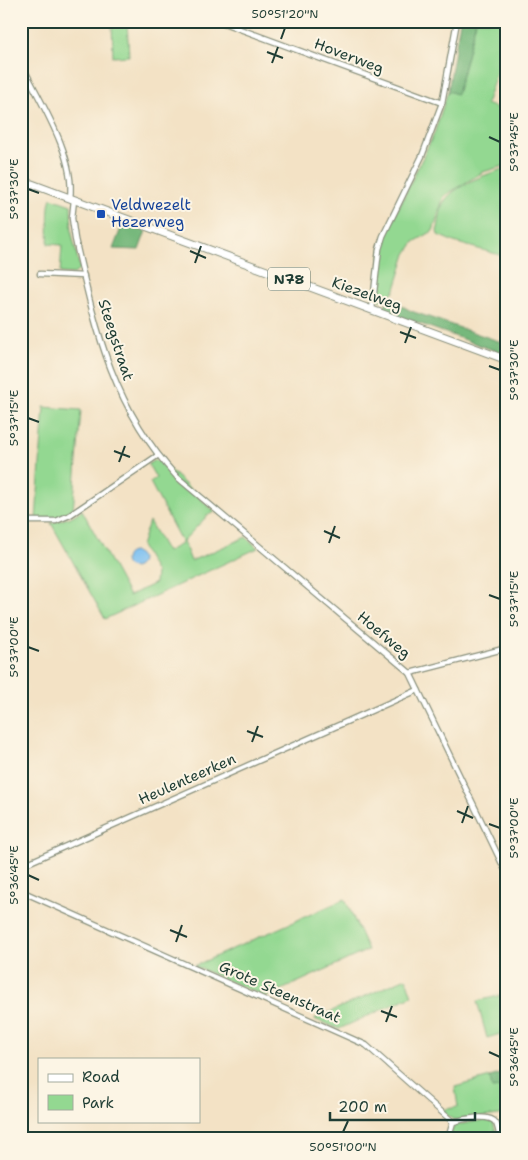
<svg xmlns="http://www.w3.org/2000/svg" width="528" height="1160" viewBox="0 0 528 1160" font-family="'Shantell Sans',sans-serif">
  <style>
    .green { fill: #93d891; stroke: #598a62 }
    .forest { fill: #76b87b; stroke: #4a7a58 }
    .water { fill: #7abff1; stroke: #4c7e92 }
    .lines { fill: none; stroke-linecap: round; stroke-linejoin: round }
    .minor-casing { stroke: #89907c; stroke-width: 7 }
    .primary-casing { stroke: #89907c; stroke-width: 9 }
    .minor { stroke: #fff; stroke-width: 4.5 }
    .primary { stroke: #fff; stroke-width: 7 }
    .ticks { fill: none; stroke: #1f3d34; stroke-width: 2 }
    .transit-dot { fill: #1a4fb4; stroke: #fcf5e5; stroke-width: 2 }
    .labels { text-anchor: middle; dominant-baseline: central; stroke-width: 4; stroke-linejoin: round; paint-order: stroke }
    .shield { fill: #fcf5e5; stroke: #617469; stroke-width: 1 }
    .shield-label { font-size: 14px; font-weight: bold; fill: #1f3d34 }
    .street-label { font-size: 15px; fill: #1f3d34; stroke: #fcf5e5 }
    .transit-label { font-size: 15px; fill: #164399; stroke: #fcf5e5; text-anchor: start }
    .neatline { fill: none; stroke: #1f3d34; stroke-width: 2 }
    .ticks-label { font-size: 12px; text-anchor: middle; fill: #1f3d34 }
  </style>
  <rect width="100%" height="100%" fill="#fcf5e5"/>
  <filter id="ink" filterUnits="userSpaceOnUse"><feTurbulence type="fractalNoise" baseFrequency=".02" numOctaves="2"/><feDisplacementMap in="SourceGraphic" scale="10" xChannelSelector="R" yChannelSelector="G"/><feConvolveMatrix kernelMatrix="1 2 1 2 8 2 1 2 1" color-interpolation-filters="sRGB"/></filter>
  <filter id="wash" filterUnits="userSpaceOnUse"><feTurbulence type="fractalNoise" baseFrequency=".0096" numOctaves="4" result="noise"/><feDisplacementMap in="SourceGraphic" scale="20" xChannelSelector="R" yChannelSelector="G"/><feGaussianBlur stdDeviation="1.12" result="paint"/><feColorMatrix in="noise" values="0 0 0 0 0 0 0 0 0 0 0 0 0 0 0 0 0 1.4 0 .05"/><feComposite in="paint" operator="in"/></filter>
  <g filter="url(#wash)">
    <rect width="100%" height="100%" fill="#f3e2c5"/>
    <!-- green -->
    <g class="green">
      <polygon points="112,21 127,21 129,56 113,57"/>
      <polygon points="476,21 507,21 507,41 486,104 507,112 507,165 483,172 444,196 433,231 414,242 406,254 394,292 379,301 376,298 381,249 385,236 434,134 448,91 457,94"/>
      <path d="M507,168v89l-53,-15 -16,-7 -1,-4c3,-9 2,-19 6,-27 8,-18 46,-31 64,-36z"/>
      <path d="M51,198l20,7 1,29 8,35 -6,5 -14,-1 2,-28 -14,-1c1,-13 -1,-37 3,-46z"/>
      <polygon points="44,407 81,410 73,512 57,519 36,520"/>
      <polygon points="155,460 160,461 215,512 208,515 183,541 191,561 246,537 258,548 105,619 51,523 71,517 82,510 129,596 155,583 156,573 141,546 149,521 167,552 182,543 150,482 156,478 148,464"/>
      <polygon points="345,899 368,950 266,997 194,966"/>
      <polygon points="406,978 412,996 339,1029 314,1019"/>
      <polygon points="507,994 507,1032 487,1038 477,1001"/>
      <polygon points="490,1077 493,1089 507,1086 507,1114 458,1120 452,1119 441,1110 458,1107 455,1087"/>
      <polygon points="484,1120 493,1122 498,1139 449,1139 453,1127 456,1125"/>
    </g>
    <!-- forest -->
    <g class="forest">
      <polygon points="460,21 476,21 457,94 448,91"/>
      <polygon points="123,223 146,231 139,250 113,249"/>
      <polygon points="392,300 411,311 507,344 507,355 382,310 386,303"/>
      <polygon points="507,1072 507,1086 492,1089 490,1077"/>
    </g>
    <!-- water -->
    <circle class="water" cx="133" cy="560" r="8"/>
  </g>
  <g filter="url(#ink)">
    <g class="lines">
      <!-- minor casing -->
      <g class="minor-casing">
        <g id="minor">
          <polyline points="218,21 442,103"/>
          <path d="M21,63c18,37 55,93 49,135"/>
          <path d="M74,200l-2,18 3,21c21,91 37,167 102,238l233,196 97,201"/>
          <polyline points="40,274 84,276"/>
          <polyline points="372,310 379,249 383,236 422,156 442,103 457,21"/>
          <polyline points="21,521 56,521 70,515 157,456"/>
          <polyline points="410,673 507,648"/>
          <polyline points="21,866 418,690"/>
          <polyline points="21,891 366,1045 453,1122"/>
          <path d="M453,1122c10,-3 37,-9 43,1 2,4 3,11 4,16"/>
          <polyline points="448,1139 453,1122"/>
        </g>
      </g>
      <!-- primary casing -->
      <g class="primary-casing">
        <polyline id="primary" points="21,180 507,360"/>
      </g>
      <!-- minor -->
      <use href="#minor" class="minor"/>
      <!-- primary -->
      <use href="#primary" class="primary"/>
    </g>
  </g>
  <!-- ticks -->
  <path class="ticks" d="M281,39l4,-11M267,52l16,6M272,63l6,-16M489,137l11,5M28,189l11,4M190,251l16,7M195,263l6,-17M400,332l16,6M405,343l6,-16M489,366l11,4M28,418l11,4M114,451l16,6M119,462l6,-16M324,531l16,7M329,543l6,-17M489,595l11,4M28,647l11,4M247,731l16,6M252,742l6,-16M457,811l16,7M462,823l6,-17M489,824l11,4M28,875l11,5M170,930l17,7M176,942l6,-17M381,1011l16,6M386,1022l6,-16M489,1052l11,5M343,1132l5,-11"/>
  <!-- markers -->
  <rect class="transit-dot" x="96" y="209" width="10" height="10" rx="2.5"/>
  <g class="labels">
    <!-- shield labels -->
    <rect class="shield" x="268" y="267.5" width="42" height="23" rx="4"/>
    <g class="shield-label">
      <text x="289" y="279">N78</text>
    </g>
    <!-- street labels -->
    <g class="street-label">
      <text transform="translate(349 56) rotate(21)">Hoverweg</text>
      <text transform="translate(367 294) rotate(20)">Kiezelweg</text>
      <text transform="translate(116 340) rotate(72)">Steegstraat</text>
      <text transform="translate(384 635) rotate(40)">Hoefweg</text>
      <text transform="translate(187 779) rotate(-24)">Heulenteerken</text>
      <text transform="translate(280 992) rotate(24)">Grote Steenstraat</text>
    </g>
    <!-- transit labels -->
    <g class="transit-label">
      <text x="111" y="205">Veldwezelt<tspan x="111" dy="17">Hezerweg</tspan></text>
    </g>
  </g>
  <!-- margin -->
  <rect width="528" height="1160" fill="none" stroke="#fcf5e5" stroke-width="55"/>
  <!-- legend -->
  <rect x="38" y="1058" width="162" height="65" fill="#fcf5e5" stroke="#a4ab9e"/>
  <rect x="48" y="1074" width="25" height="8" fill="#ffffff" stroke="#a4ab9e"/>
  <text x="82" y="1082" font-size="15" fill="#1f3d34">Road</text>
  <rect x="48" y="1095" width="25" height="15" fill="#93d891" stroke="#a4ab9e"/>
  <text x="82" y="1108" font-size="15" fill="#1f3d34">Park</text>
  <!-- scale -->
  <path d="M330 1112v8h145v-8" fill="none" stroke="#1f3d34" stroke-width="2.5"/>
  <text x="338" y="1112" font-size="15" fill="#1f3d34" stroke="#fcf5e5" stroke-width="4" paint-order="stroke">200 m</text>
  <rect x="28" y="28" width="472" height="1104" class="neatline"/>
  <g class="ticks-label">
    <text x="285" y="18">50°51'20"N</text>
    <text transform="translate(514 142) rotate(-90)" y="4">5°37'45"E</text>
    <text transform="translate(14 189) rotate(-90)" y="4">5°37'30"E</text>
    <text transform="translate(514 370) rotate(-90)" y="4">5°37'30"E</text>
    <text transform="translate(14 418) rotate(-90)" y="4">5°37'15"E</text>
    <text transform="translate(514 599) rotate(-90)" y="4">5°37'15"E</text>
    <text transform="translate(14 647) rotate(-90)" y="4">5°37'00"E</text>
    <text transform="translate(514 828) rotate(-90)" y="4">5°37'00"E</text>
    <text transform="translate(14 875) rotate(-90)" y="4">5°36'45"E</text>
    <text transform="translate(514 1057) rotate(-90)" y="4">5°36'45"E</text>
    <text x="343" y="1151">50°51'00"N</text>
  </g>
</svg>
